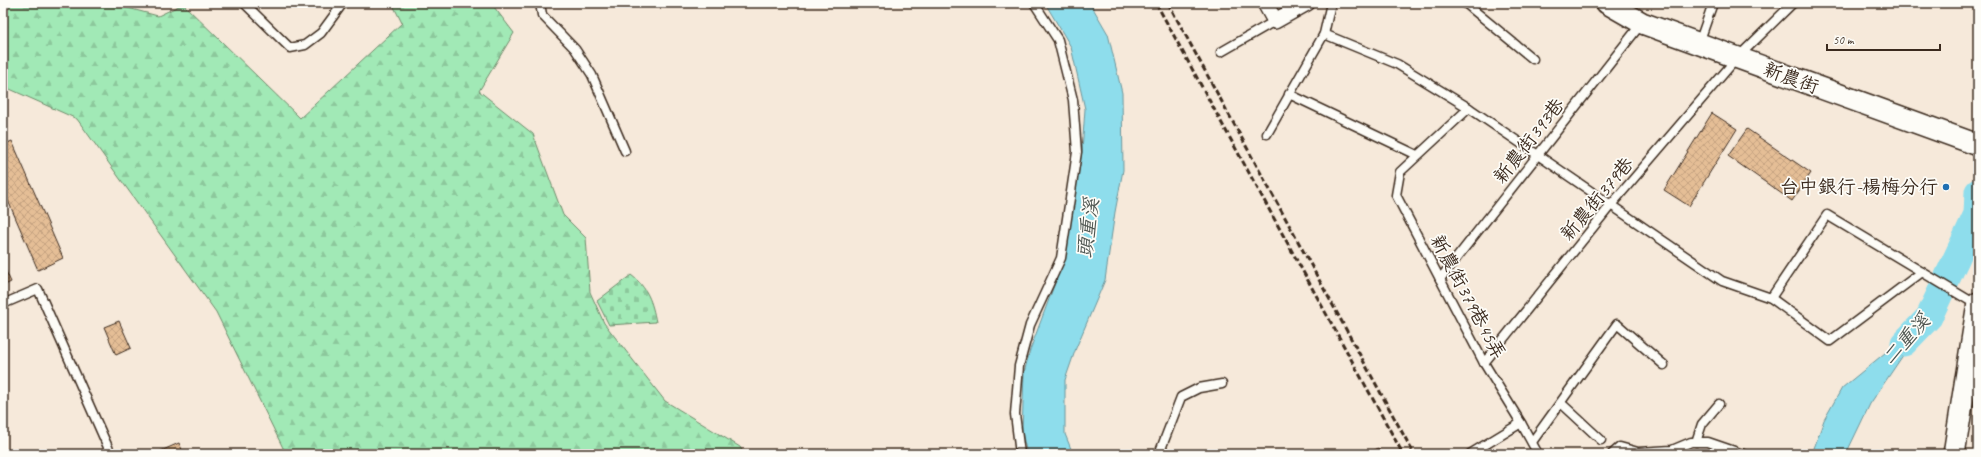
<svg xmlns="http://www.w3.org/2000/svg" width="1981" height="457" viewBox="0 0 1981 457" font-family="Caveat,'LXGW WenKai TC',sans-serif">
  <style>
    .forest { fill: url(#forest-firs); stroke: #6e8a6a }
    .cemetery { fill: url(#cemetery-stones); stroke: #6e8a6a }
    .water { fill: #8eddec; stroke: #6d959a }
    .lines { fill: none; stroke-linecap: round; stroke-linejoin: round }
    .river { stroke: #8eddec; stroke-width: 27 }
    .building { fill: url(#building-cross-hatch); stroke: #3b2a1e }
    .lane-casing { stroke: #3b2a1e; stroke-width: 11 }
    .street-casing { stroke: #3b2a1e; stroke-width: 18 }
    .secondary-casing { stroke: #3b2a1e; stroke-width: 24 }
    .lane { stroke: #fdfcf7; stroke-width: 8 }
    .street { stroke: #fdfcf7; stroke-width: 15 }
    .secondary { stroke: #fdfcf7; stroke-width: 21 }
    .rail { stroke: #3b2a1e; stroke-width: 3; stroke-dasharray: 6 3; stroke-linecap: butt }
    .poi-dot { fill: #1f6fb2; stroke: #fdfcf7; stroke-width: 1.5 }
    .labels { text-anchor: middle; dominant-baseline: central; stroke-width: 3.5; stroke-linejoin: round; paint-order: stroke }
    .street-label { font-size: 19px; fill: #3b2a1e; stroke: #fdfcf7 }
    .poi-label { font-size: 19px; fill: #3b2a1e; stroke: #fdfcf7; text-anchor: end }
    .water-label { font-size: 20px; font-style: italic; fill: #505752; stroke: #fdfcf7 }
  </style>
  <defs>
    <pattern id="forest-firs" width="22" height="20" patternUnits="userSpaceOnUse"><rect width="22" height="20" fill="#a1e9b6"/><path d="M5 1l3.5 6h-7zM16 11l3.5 6h-7z" fill="#8cc89c"/></pattern>
    <pattern id="cemetery-stones" width="16" height="16" patternUnits="userSpaceOnUse"><rect width="16" height="16" fill="#a1e9b6"/><path d="M2 7V4a2 2 0 0 1 4 0v3zM10 15v-3a2 2 0 0 1 4 0v3z" fill="#8cc89c"/></pattern>
    <pattern id="building-cross-hatch" width="8" height="8" patternUnits="userSpaceOnUse"><rect width="8" height="8" fill="#e5be96"/><path d="M0 0l8 8M0 8l8-8" fill="none" stroke="#c5a381"/></pattern>
  </defs>
  <rect width="100%" height="100%" fill="#f6e9da"/>
  <filter id="ink" filterUnits="userSpaceOnUse"><feTurbulence type="fractalNoise" baseFrequency=".025" numOctaves="2"/><feDisplacementMap in="SourceGraphic" scale="8" xChannelSelector="R" yChannelSelector="G"/><feConvolveMatrix kernelMatrix="1 2 1 2 8 2 1 2 1" color-interpolation-filters="sRGB"/></filter>
  <g filter="url(#ink)">
    <!-- forest -->
    <polygon class="forest" points="3,3 109,3 158,16 183,4 300,118 402,23 392,3 491,3 514,33 479,91 533,134 563,215 586,238 590,292 604,323 665,401 740,447 744,454 286,454 216,312 77,119 3,86"/>
    <!-- cemetery -->
    <path class="cemetery" d="M631,275c17,13 21,27 25,47l-47,3 -12,-24z"/>
    <!-- water -->
    <g class="water">
      <polygon points="1045,3 1090,3 1108,34 1122,93 1123,170 1115,212 1105,280 1076,348 1065,380 1065,434 1073,454 1027,454 1022,432 1024,373 1030,350 1064,259 1082,151 1085,109 1071,47"/>
      <polygon points="1929,317 1870,404 1846,454 1812,454 1824,420 1842,388"/>
    </g>
    <g class="lines">
      <!-- river -->
      <polyline class="river" points="1904,343 1929,317 1977,214 1978,192"/>
    </g>
    <!-- building -->
    <g class="building">
      <polygon points="1712,113 1737,129 1689,206 1664,190"/>
      <polygon points="1747,129 1811,173 1792,201 1728,156"/>
      <polygon points="12,141 63,258 38,270 3,189 3,145"/>
      <polygon points="3,265 11,282 3,286"/>
      <polygon points="119,321 131,348 116,355 104,327"/>
      <polygon points="179,443 184,454 154,454"/>
      <polygon points="1378,448 1382,454 1371,454 1370,453"/>
    </g>
    <g class="lines">
      <!-- lane casing -->
      <g class="lane-casing">
        <g id="lane">
          <polyline points="244,3 290,48 305,45 321,33 343,3"/>
          <polyline points="540,3 542,15 575,49 592,75 625,151"/>
          <polyline points="1465,3 1533,59"/>
          <polyline points="1324,34 1397,64 1469,108 1722,281 1771,298 1830,341 1922,272"/>
          <polyline points="1699,43 1713,3"/>
          <polyline points="1221,52 1275,21"/>
          <polyline points="1289,94 1417,155"/>
          <polyline points="1469,108 1400,172 1396,195 1484,363 1521,423 1538,454"/>
          <polyline points="1267,134 1324,34 1331,3"/>
          <polyline points="1440,279 1641,24"/>
          <polyline points="1771,298 1827,215 1977,305"/>
          <polyline points="3,304 38,289 111,454"/>
          <polyline points="1484,363 1611,205 1737,58 1793,3"/>
          <polyline points="1561,403 1601,440"/>
          <polyline points="1532,442 1617,324 1664,365"/>
          <polyline points="1696,442 1702,424 1719,404"/>
          <polyline points="1020,454 1015,414 1019,366 1030,325 1061,258 1077,152 1073,100 1058,40 1034,3"/>
          <polyline points="1159,454 1181,397 1199,388 1222,384"/>
          <polyline points="1470,454 1521,423"/>
          <polyline points="1612,454 1620,447 1638,452 1672,450 1691,442 1708,442 1743,454"/>
        </g>
      </g>
      <!-- street casing -->
      <g class="street-casing">
        <polyline id="street" points="1265,3 1275,21 1307,3"/>
      </g>
      <!-- secondary casing -->
      <g class="secondary-casing">
        <g id="secondary">
          <polyline points="1607,3 1642,23 1978,145"/>
          <polyline points="1954,454 1978,303"/>
        </g>
      </g>
      <!-- lane -->
      <use href="#lane" class="lane"/>
      <!-- street -->
      <use href="#street" class="street"/>
      <!-- secondary -->
      <use href="#secondary" class="secondary"/>
      <!-- rail -->
      <g class="rail">
        <polyline points="1156,3 1403,454"/>
        <polyline points="1168,3 1414,454"/>
      </g>
    </g>
  </g>
  <!-- markers -->
  <circle class="poi-dot" cx="1946" cy="187" r="4"/>
  <g class="labels">
    <!-- street labels -->
    <g class="street-label">
      <text transform="translate(1791 78) rotate(20)">新農街</text>
      <text transform="translate(1529 141) rotate(-52)">新農街393巷</text>
      <text transform="translate(1597 199) rotate(-50)">新農街379巷</text>
      <text transform="translate(1468 297) rotate(62)">新農街379巷45弄</text>
    </g>
    <!-- poi labels -->
    <g class="poi-label">
      <text x="1938" y="187">台中銀行-楊梅分行</text>
    </g>
    <!-- water labels -->
    <g class="water-label">
      <text transform="translate(1088 228) rotate(-83)">頭重溪</text>
      <text transform="translate(1906 339) rotate(-48)">二重溪</text>
    </g>
  </g>
  <!-- margin -->
  <rect width="1981" height="457" fill="none" stroke="#fdfcf7" stroke-width="16"/>
  <rect x="8" y="8" width="1965" height="441" fill="none" stroke="#3b2a1e" stroke-width="1.5" filter="url(#ink)"/>
  <!-- scale -->
  <path d="M1827 44v6h113v-6" fill="none" stroke="#3b2a1e" stroke-width="2"/>
  <text x="1833" y="44" font-size="12" fill="#3b2a1e" stroke="#fdfcf7" stroke-width="3" paint-order="stroke">50 m</text>
</svg>
